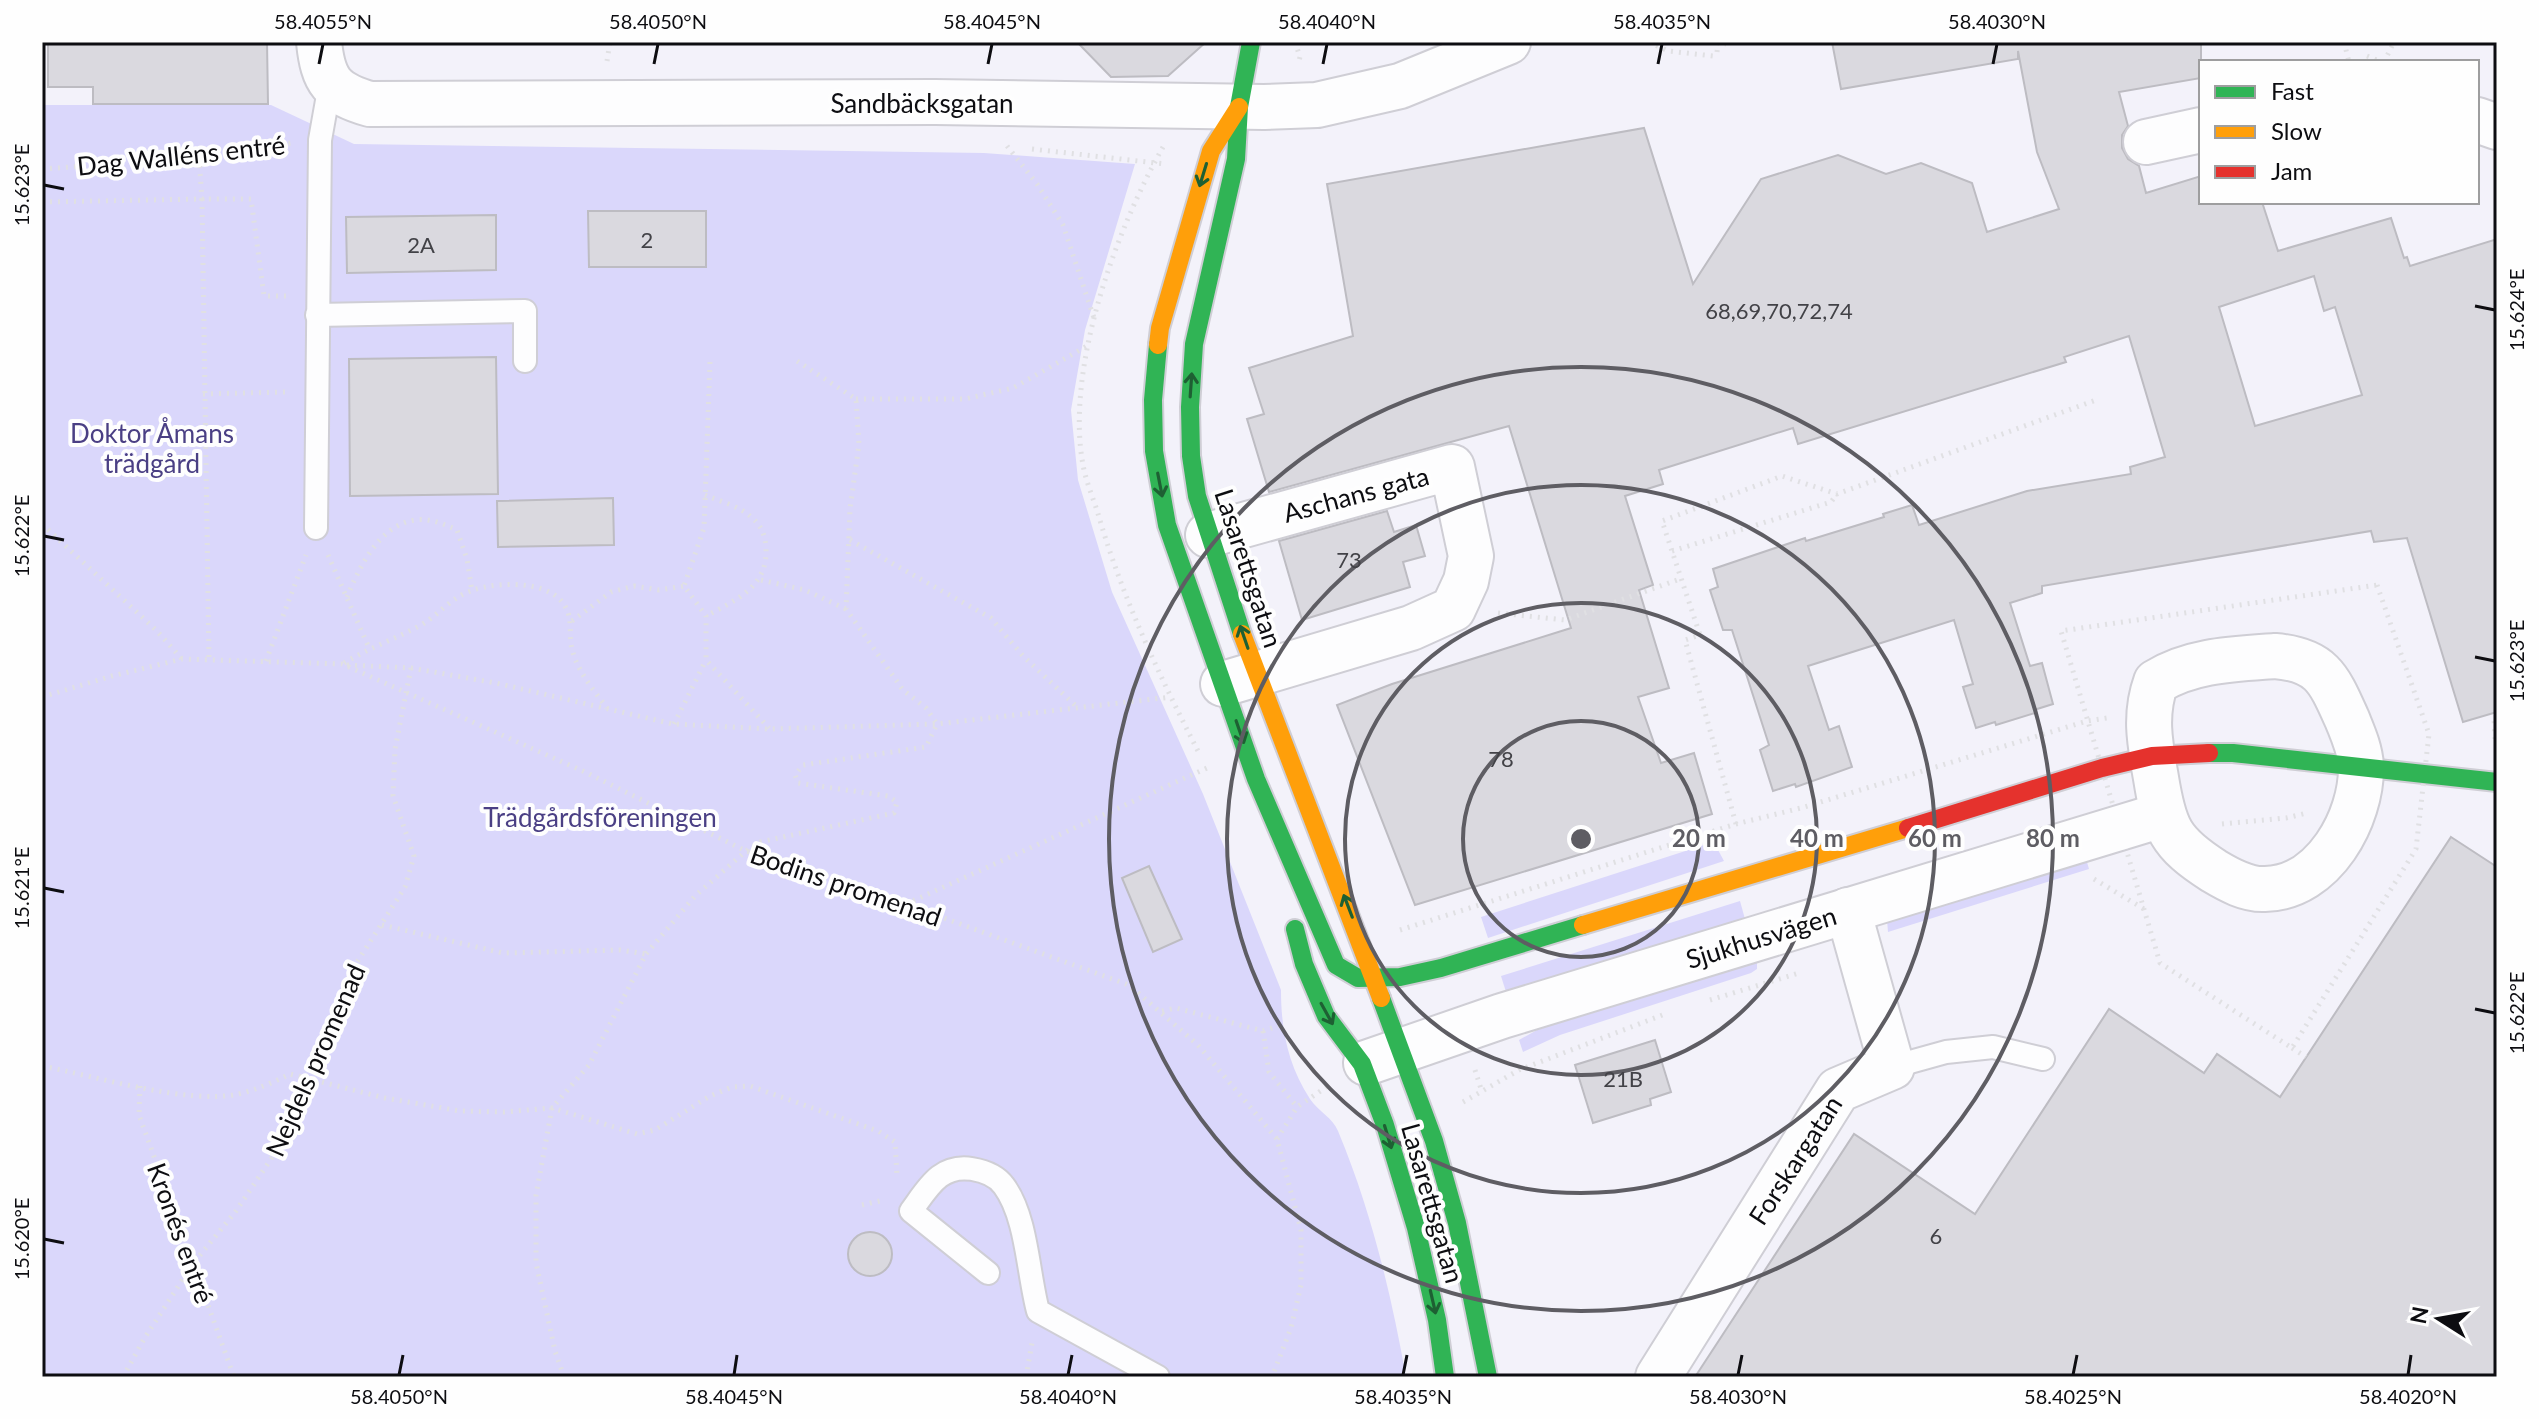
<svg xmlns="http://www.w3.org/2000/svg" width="2539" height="1419" viewBox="0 0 2539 1419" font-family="Lato,sans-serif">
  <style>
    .green { fill: #dad7fb }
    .building { fill: #dad9df; stroke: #bdbcc2; stroke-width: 2; fill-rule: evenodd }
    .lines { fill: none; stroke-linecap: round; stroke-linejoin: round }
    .lane-casing { stroke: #cfced5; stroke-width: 26 }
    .street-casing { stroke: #cfced5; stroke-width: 48 }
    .fast-casing { stroke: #cfced5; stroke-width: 22 }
    .slow-casing { stroke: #cfced5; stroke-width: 22 }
    .jam-casing { stroke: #cfced5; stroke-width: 22 }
    .path { stroke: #e0e0e3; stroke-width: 5; stroke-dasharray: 2 6; stroke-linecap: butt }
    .lane { stroke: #fdfdfe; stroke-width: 22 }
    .street { stroke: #fdfdfe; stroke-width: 44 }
    .fast { stroke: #30b455; stroke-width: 18 }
    .slow { stroke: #ff9f0a; stroke-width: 18 }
    .jam { stroke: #e5322d; stroke-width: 18 }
    .oneway { stroke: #1e6033 }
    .ticks { fill: none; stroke: #0d0d11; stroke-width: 3 }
    .ring { fill: none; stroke: #5e5d63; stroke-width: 4 }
    .labels { text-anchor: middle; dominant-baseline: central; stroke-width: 8; stroke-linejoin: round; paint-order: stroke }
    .number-label { font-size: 22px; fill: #424247 }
    .street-label { font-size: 26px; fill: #0d0d11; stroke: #fefefe }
    .park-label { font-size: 26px; fill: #4a3f84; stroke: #fefefe }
    .centre { fill: #5e5d63; stroke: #fefefe; stroke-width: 4 }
    .ring-label { font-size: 24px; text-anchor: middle; font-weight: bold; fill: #5e5d63; stroke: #fefefe; stroke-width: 8; stroke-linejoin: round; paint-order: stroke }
    .neatline { fill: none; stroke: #0d0d11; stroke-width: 3 }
    .ticks-label { font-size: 20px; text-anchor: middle; fill: #0d0d11 }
  </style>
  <rect width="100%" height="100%" fill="#f3f2fa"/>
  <!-- green -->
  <g class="green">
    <path d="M42,105h229l83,39 630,9 151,11 -50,166 -14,80 7,70 34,112 91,202 78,196c0,40 7,75 29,109 8,12 23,19 28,32 33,79 53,162 68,246h-1364z"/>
    <polygon points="1704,845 1717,848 1724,861 1488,938 1481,917"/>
    <polygon points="2085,855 2089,869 1888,932 1887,920"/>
    <polygon points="1740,901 1745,919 1507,995 1501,976"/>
    <polygon points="1757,960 1757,969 1751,973 1560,1035 1523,1052 1519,1040 1537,1030"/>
  </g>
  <!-- building -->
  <g class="building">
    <polygon points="48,42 267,42 268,104 93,104 93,87 48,87"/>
    <polygon points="1077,42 1206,42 1168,76 1111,77"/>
    <path d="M1832,42h369v36l-82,14 9,34 -6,9v13l6,11 11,7 7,27 55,-17v26h61l16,49 113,-33 13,40 3,-1 3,9 87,-27v473l-34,10 -56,-184 -33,4 -3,-11 -329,55v7l-32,10 20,63 12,-3 11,41 -19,6 1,3 -39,12 -1,-3 -19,6 -13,-41 10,-3 -19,-64 -146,46 21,64 10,-4 13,41 -56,20 -1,-3 -22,7 -13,-41 9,-5 -37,-115h-9l-13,-40 8,-3 -5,-18 92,-31 1,3 78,-24 -1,-3 29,-9 7,20 108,-34 104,-17 -1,-7 35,-10 -36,-121 -65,21 2,5 -268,82 -5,-16 -134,42 4,14 -38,12 28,89 -14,5 30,98 -31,9 23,66 33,-10 18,61 -297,91 -78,-200 55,-21 179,-56 -62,-202 -240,66 -22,-73 17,-5 -15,-46 104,-32 -26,-152 317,-56 49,156 68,-105 77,-24 48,19 35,-11 51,20 15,49 72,-23 -22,-57 -19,-101v8l-177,30zM2314,276l10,35 11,-4 27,88 -107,31 -36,-119z"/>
    <polygon points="588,211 706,211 706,267 589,267"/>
    <polygon points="496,215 496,270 347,273 346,217"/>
    <polygon points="496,357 498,494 350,496 349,359"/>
    <polygon points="613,498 614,545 498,547 497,501"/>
    <polygon points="1387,511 1394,532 1416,525 1425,556 1403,562 1410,587 1302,620 1279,541"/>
    <polygon points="2451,837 2497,867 2497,1377 1695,1377 1854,1134 1975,1214 2109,1009 2204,1073 2217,1054 2280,1097"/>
    <polygon points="1149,866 1182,939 1153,952 1122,878"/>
    <polygon points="1655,1040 1671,1092 1650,1099 1651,1105 1593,1123 1575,1065"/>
    <circle cx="870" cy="1254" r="22"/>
  </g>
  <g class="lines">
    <!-- lane casing -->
    <g class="lane-casing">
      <g id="lane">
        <polyline points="317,315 525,311 525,361"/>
        <polyline points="316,528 320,140 330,84"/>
        <polyline points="1892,1067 1946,1052 1993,1047 2043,1059"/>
        <path d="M988,1273l-77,-62c17,-23 29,-47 61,-42 12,2 25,7 32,17 23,31 24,88 34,125l120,66"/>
      </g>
    </g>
    <!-- street casing -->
    <g class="street-casing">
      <g id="street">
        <path d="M319,42c4,39 13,51 51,62l565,-2 329,5 53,-2 83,-19 108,-44"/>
        <polyline points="2477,120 2497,127"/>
        <polyline points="2146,142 2201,130"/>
        <polyline points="1208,535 1452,467 1471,556 1466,581 1453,609 1411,628 1223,684"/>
        <path d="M2275,656c47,4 54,23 72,63 6,15 13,30 14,47 1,52 -37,122 -96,123 -18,1 -36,-9 -51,-18 -44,-28 -50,-43 -58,-93 -6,-34 -12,-63 0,-96 35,-22 78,-23 119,-26z"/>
        <polyline points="1366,1063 1502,1016 2162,815"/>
        <polyline points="1658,1377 1838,1090 1892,1067 1848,910"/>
      </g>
    </g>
    <!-- fast casing -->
    <g class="fast-casing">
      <g id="fast">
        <polyline points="1158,345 1153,400 1154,451 1167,525 1256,779 1336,965 1358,978 1400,977 1441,968 1583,925"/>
        <polyline points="1242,634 1197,496 1191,456 1190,407 1194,344 1236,159 1239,107 1251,42"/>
        <polyline points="2209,753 2233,753 2497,782"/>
        <polyline points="1295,929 1304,964 1326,1016 1362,1064 1385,1125 1416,1228 1437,1320 1445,1377"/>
        <polyline points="1381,998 1434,1141 1457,1223 1488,1377"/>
      </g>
    </g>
    <!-- slow casing -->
    <g class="slow-casing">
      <g id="slow">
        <polyline points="1158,345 1160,328 1211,151 1239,107"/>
        <polyline points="1242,634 1381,998"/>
        <polyline points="1583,925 1908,828"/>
      </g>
    </g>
    <!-- jam casing -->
    <g class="jam-casing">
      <polyline id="jam" points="1908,828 2102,768 2152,756 2209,753"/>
    </g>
    <!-- path -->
    <g class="path">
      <polyline points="1295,42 1300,57 1298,64"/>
      <polyline points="1649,42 1668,51 1713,56 1717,52 1718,43 1726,44"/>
      <polyline points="2344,42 2349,62"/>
      <polyline points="2367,56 2382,62"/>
      <polyline points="607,61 610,42"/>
      <polyline points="2384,62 2394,42"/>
      <polyline points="1007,146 1037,184 1063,225 1094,318"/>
      <path d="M1163,147c-47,83 -98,222 -80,318 3,17 11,35 16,52 24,82 60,158 99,234"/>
      <polyline points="1032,149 1165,164"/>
      <polyline points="199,158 202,199 251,199 264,296 287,296"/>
      <polyline points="42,169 199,158 291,143"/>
      <polyline points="42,202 202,199 209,660"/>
      <polyline points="710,362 704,528 684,586 706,616 706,660 769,728"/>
      <polyline points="203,394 286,392"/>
      <polyline points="856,399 965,399 1013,388 1087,346"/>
      <path d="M705,495c14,6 34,11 45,21 11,9 15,18 16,32 2,39 -30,52 -60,68"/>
      <polyline points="42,524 156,630 182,659"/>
      <polyline points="850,540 991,618 1023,656 1077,707"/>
      <polyline points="1672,551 1831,502 1837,494"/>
      <polyline points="328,555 369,648"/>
      <polyline points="761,580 805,590 846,609"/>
      <polygon points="2377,585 2429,734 2416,849 2292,1048 2160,963 2061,631"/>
      <path d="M347,597c12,-29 32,-72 68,-77 15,-2 29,4 42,10l10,29 5,32"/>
      <polyline points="1498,613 1565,620 1680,579"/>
      <polyline points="572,621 611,592 634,586 659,590 684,586"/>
      <polyline points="266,661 306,555"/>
      <path d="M344,663c25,-15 51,-24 77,-38 14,-8 25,-21 39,-29 24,-15 85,-18 103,7 10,14 6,26 8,41 4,25 22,45 36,64"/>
      <polyline points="347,665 411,668 496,683 673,724 769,729 937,724 1171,697"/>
      <polyline points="42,697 112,676 182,659 342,664 585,772 746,851 905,904 1129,985 1198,1045 1277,1139 1301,1230 1301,1285 1291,1328 1272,1377"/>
      <polyline points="674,724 706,660"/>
      <polyline points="2495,739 2494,719 2497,718"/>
      <polyline points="1736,824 1685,640 1700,635 1662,521 1782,476 1837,494 2096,400"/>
      <polyline points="2222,824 2286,818 2307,813"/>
      <polyline points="2094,879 2144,909"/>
      <polyline points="906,904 1207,768"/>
      <polyline points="382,925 503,953 620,950 646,954"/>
      <polyline points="1400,930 1736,824 1801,808 2087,721 2107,718"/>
      <polyline points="1710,1000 1799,973"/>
      <polyline points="1162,1011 1176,1008 1263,1031 1283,1024"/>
      <polyline points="1263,1031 1269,1072 1297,1107"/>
      <polyline points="2292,1048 2306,1057"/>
      <path d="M42,1066c53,10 146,39 196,28 18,-4 36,-12 52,-20l95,24 75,13 44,1 48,-4 85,26 18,-4 55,-34 22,-9 18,-1 128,45 17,11 2,34"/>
      <polyline points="1475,1070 1482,1092"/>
      <polyline points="140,1086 139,1115 234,1377"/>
      <polyline points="1463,1102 1519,1070 1665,1014"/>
      <polyline points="1277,1139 1297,1107 1328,1086"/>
      <polyline points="862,1205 884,1200"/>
      <polyline points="123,1377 144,1339 192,1265 236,1211 273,1156 312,1077 352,970 405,887 414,856 393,796 395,749 411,668"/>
      <polyline points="564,1377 555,1351 536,1263 536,1195 552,1108 589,1065 646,954 695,896 746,851 760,842 894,813 897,802 888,796 798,783 795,775 803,765 926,747 937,724 926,708 903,690 846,609 850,509 859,444 856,399 797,361"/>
      <polyline points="1026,1377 1032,1343"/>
    </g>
    <!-- lane -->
    <use href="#lane" class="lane"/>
    <!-- street -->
    <use href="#street" class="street"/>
    <!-- fast -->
    <use href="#fast" class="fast"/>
    <!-- slow -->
    <use href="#slow" class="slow"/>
    <!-- jam -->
    <use href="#jam" class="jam"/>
  </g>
  <!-- one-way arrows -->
  <defs><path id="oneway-shaft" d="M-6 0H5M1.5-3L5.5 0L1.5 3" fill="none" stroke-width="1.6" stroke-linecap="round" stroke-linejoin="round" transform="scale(2)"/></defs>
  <g class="oneway">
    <use href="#oneway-shaft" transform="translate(1203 175) rotate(107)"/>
    <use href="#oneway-shaft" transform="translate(1191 385) rotate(-86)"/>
    <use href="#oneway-shaft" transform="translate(1160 485) rotate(79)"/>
    <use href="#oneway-shaft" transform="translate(1244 637) rotate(-109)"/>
    <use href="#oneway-shaft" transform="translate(1240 732) rotate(71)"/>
    <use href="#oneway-shaft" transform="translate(1348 906) rotate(-111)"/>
    <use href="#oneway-shaft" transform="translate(1327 1014) rotate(61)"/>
    <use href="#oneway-shaft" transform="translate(1388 1137) rotate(73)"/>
    <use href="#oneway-shaft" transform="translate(1433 1302) rotate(77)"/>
  </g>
  <!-- ticks -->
  <path class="ticks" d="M319,64l4,-20M654,64l4,-20M988,64l4,-20M1323,64l4,-20M1658,64l4,-20M1993,64l4,-20M44,185l20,4M2475,306l20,4M44,536l20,4M2475,657l20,4M44,888l20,4M2475,1009l20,4M44,1239l20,4M399,1375l4,-20M734,1375l3,-20M1068,1375l4,-20M1403,1375l4,-20M1738,1375l4,-20M2073,1375l4,-20M2408,1375l3,-20"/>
  <!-- distance rings -->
  <g class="ring">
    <circle cx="1581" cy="839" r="118"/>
    <circle cx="1581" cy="839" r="236"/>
    <circle cx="1581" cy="839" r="354"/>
    <circle cx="1581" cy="839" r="472"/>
  </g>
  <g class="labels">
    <!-- number labels -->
    <g class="number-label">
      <text x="647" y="239">2</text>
      <text x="421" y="244">2A</text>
      <text x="1779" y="310">68,69,70,72,74</text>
      <text x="1349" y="559">73</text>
      <text x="1501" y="758">78</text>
      <text x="1623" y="1078">21B</text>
      <text x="1936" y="1235">6</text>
    </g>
    <!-- street labels -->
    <g class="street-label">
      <text x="922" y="103">Sandbäcksgatan</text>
      <text transform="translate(181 155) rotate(-6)">Dag Walléns entré</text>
      <text transform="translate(1356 494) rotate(-15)">Aschans gata</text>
      <text transform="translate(1249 568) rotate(72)">Lasarettsgatan</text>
      <text transform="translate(846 885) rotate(19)">Bodins promenad</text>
      <text transform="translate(1761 937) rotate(-17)">Sjukhusvägen</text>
      <text transform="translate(315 1060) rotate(-66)">Nejdels promenad</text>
      <text transform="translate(1795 1160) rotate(-57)">Forskargatan</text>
      <text transform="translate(1433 1203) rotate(74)">Lasarettsgatan</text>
      <text transform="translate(181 1233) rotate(70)">Kronés entré</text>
    </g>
    <!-- park labels -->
    <g class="park-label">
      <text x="152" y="433">Doktor Åmans<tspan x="152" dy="30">trädgård</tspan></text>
      <text x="600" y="817">Trädgårdsföreningen</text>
    </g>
  </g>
  <circle cx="1581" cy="839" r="12" class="centre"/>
  <g class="ring-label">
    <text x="1699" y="847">20 m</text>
    <text x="1817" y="847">40 m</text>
    <text x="1935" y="847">60 m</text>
    <text x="2053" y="847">80 m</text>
  </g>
  <!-- border -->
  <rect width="2539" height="1419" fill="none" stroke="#fefefe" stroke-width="88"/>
  <!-- legend -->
  <rect x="2199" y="60" width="280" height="144" fill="#fefefe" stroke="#9e9e9f" stroke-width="2"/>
  <rect x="2215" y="86" width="40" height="12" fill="#30b455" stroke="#9e9e9f" stroke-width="2"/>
  <text x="2271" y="100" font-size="24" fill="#0d0d11">Fast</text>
  <rect x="2215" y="126" width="40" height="12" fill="#ff9f0a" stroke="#9e9e9f" stroke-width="2"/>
  <text x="2271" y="140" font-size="24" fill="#0d0d11">Slow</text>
  <rect x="2215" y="166" width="40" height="12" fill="#e5322d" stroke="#9e9e9f" stroke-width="2"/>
  <text x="2271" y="180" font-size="24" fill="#0d0d11">Jam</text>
  <!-- north arrow -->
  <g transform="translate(2439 1319) rotate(281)" stroke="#fefefe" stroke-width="6" paint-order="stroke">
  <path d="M0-6L14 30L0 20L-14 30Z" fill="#0d0d11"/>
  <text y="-12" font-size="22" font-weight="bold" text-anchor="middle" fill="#0d0d11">N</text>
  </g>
  <rect x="44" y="44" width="2451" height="1331" class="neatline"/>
  <g class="ticks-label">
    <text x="323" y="29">58.4055°N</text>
    <text x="658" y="29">58.4050°N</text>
    <text x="992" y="29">58.4045°N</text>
    <text x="1327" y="29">58.4040°N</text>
    <text x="1662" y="29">58.4035°N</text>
    <text x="1997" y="29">58.4030°N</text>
    <text transform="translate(22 185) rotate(-90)" y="7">15.623°E</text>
    <text transform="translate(2517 310) rotate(-90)" y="7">15.624°E</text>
    <text transform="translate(22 536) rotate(-90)" y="7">15.622°E</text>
    <text transform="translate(2517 661) rotate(-90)" y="7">15.623°E</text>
    <text transform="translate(22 888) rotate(-90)" y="7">15.621°E</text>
    <text transform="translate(2517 1013) rotate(-90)" y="7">15.622°E</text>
    <text transform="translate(22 1239) rotate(-90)" y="7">15.620°E</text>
    <text x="399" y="1404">58.4050°N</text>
    <text x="734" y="1404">58.4045°N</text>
    <text x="1068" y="1404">58.4040°N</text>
    <text x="1403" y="1404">58.4035°N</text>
    <text x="1738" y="1404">58.4030°N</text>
    <text x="2073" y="1404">58.4025°N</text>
    <text x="2408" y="1404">58.4020°N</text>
  </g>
</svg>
